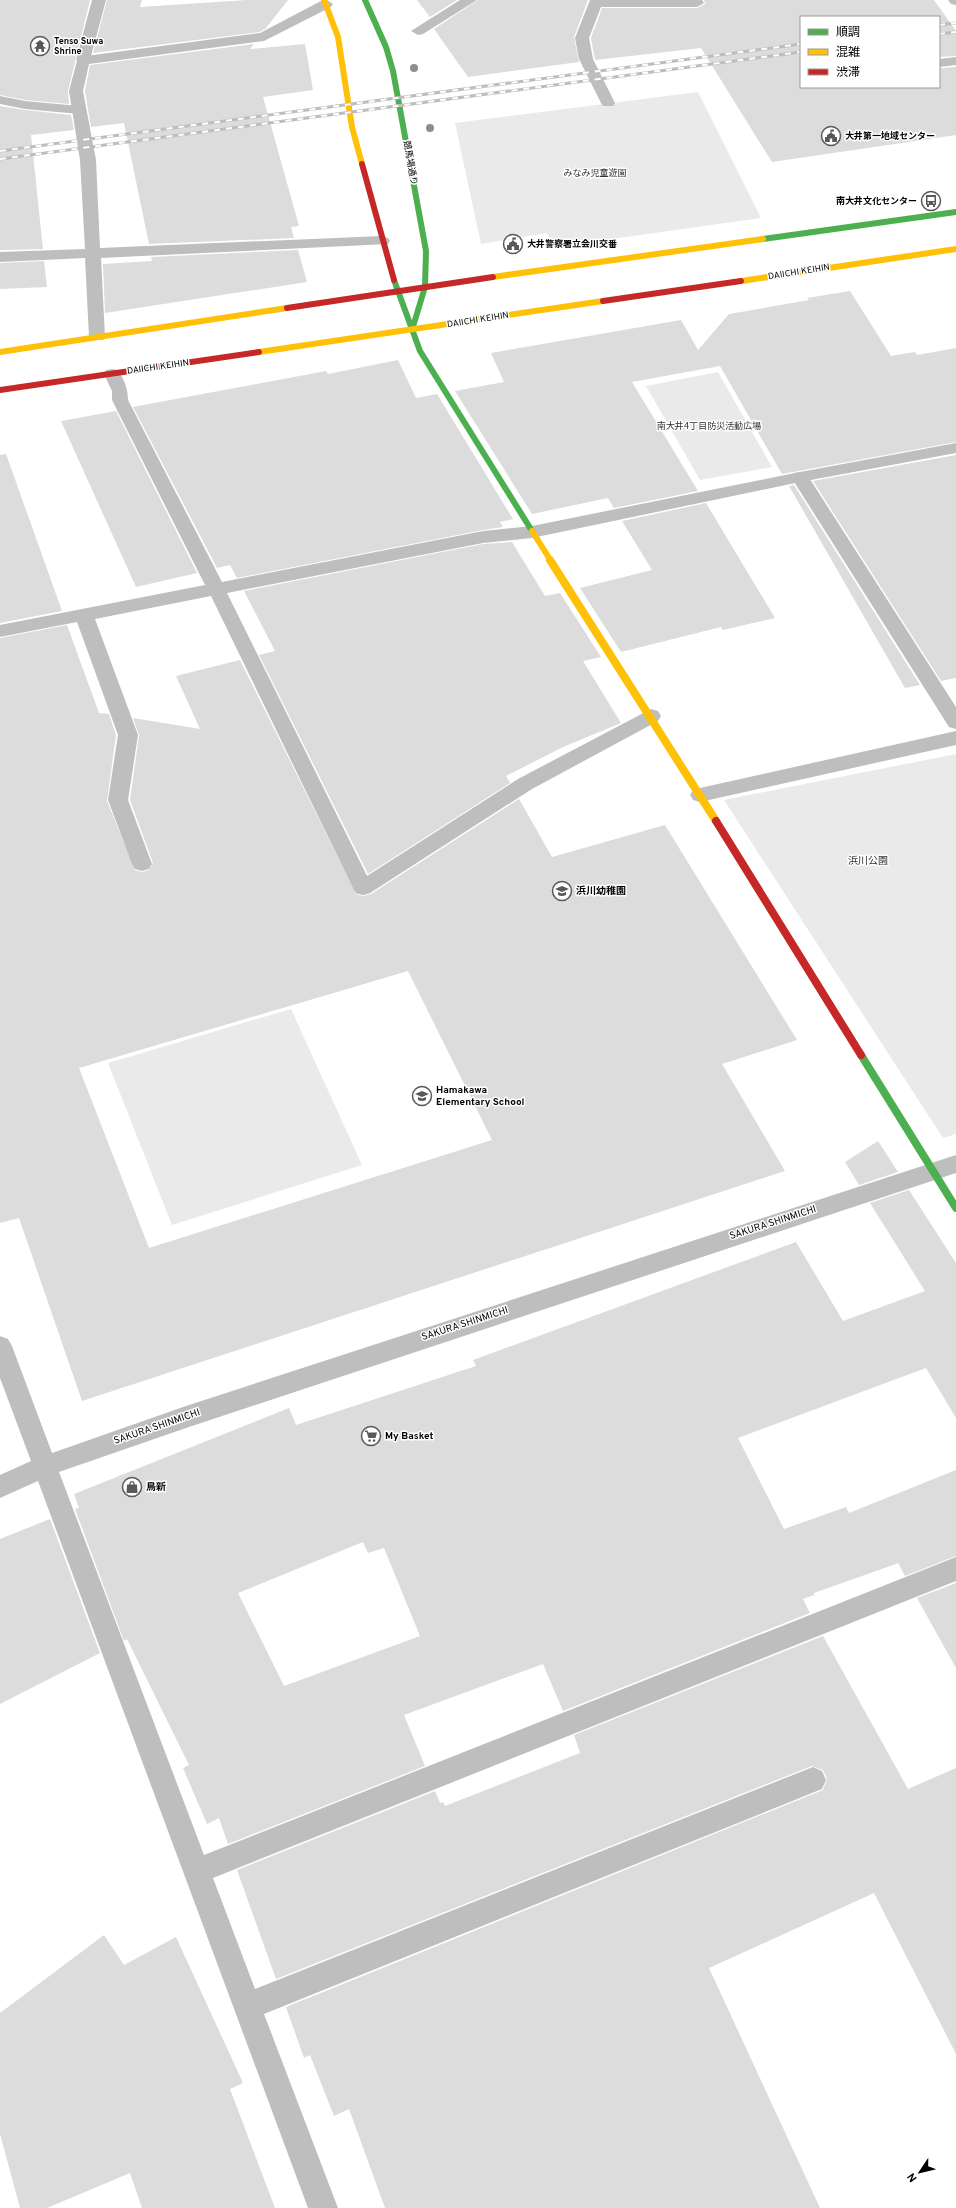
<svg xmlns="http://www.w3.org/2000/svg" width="956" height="2208" viewBox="0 0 956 2208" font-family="Overpass,'Noto Sans JP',sans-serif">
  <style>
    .green { fill: #eaeaea }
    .building { fill: #dcdcdc; fill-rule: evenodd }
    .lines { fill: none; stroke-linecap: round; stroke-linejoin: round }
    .lane { fill: #bebebe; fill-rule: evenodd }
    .street { fill: #bebebe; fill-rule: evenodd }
    .fast-far1 { stroke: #4caf50; stroke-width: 6 }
    .fast { stroke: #4caf50; stroke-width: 8 }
    .slow-far1 { stroke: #ffc107; stroke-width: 6 }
    .slow { stroke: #ffc107; stroke-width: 8 }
    .jam-far1 { stroke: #c62828; stroke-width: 6 }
    .jam { stroke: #c62828; stroke-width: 8 }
    .rail-casing { stroke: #bdbdbd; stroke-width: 3 }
    .rail { stroke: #fff; stroke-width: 2; stroke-dasharray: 6; stroke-linecap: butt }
    .tree { fill: #8d8d8d }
    .labels { text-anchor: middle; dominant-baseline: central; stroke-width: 3; stroke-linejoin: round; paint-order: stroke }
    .far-poi-label { font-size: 9px; font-weight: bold; fill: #000; stroke: #fff; text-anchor: start }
    .far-street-label { font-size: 9px; fill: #000; stroke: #fff }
    .far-park-label { font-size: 9px; fill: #2f2f2f; stroke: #fff }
    .park-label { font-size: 10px; fill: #2f2f2f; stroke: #fff }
    .poi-label { font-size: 10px; font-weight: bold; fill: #000; stroke: #fff; text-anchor: start }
    .street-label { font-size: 10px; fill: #000; stroke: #fff }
  </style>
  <rect width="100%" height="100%" fill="#fff"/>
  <!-- green -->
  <g class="green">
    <polygon points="698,92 761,218 554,247 547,233 481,244 455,123"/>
    <polygon points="718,372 772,467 700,480 646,386"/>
    <polygon points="956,754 956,1134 943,1138 724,800"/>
    <polygon points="291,1009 362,1165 172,1225 108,1063"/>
  </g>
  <!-- building -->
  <g class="building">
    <polygon points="0,0 90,0 68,91 69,104 25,100 0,95"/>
    <polygon points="107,0 142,0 140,7 247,0 288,0 266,28 260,32 93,53"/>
    <polygon points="417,0 457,0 430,17"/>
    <polygon points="478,0 588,0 574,37 579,62 468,77 434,29"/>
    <polygon points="704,0 934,0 956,31 956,56 939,57 939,17 801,17 801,87 939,87 939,68 956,67 956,135 772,162 701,48 595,60 591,38 602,8 697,8 705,4"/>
    <polygon points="254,44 250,49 305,44 313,90 263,97 299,226 291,227 294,238 149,244 124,123 91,127 85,91 90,65"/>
    <polygon points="0,106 25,110 71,115 74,130 31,135 43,249 0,250"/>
    <polygon points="298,250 307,282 105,313 103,264 152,261 151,257"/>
    <polygon points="44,261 47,287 0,289 0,263"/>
    <polygon points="850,291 891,356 915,352 917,355 956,348 956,442 782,474 720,366 632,382 698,491 614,508 608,498 532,514 455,391 504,382 491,353 681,320 698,350 729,314 809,300 807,298"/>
    <polygon points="398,360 416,398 437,394 513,519 500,522 503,527 483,530 237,578 230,565 217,568 133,407 326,371 328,374"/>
    <polygon points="116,411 197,573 136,587 61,421"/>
    <polygon points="6,454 62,611 0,623 0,455"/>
    <polygon points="956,455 956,678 941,681 813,481"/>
    <polygon points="794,485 920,685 905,688 789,486"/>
    <polygon points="706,503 775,618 723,630 721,627 621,652 580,588 652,570 622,521"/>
    <polygon points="512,542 545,596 560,593 601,657 583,661 621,723 563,747 506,776 510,783 368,874 259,655 275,651 244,591 483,544"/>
    <path d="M67,625l32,88 10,1 7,21 -9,66 28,69 7,2 7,-2 4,-7 -23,-63 9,-65 -6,-17 67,11 -24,-53 64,-16 116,234 7,2 8,-2 148,-95 33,58 113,-32 132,215 -75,24 63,107 -703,230 -63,-183 -19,5v-585zM408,971l84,169 -343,108 -70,-180z"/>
    <polygon points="878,1141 898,1172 859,1185 845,1162"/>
    <path d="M909,1190l47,73v155l-30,-50 -188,70 46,91 62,-22 3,6 107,-43v86l-51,20 -7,-13 -5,2 -79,28v2l-11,4 7,14 -247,98 -20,-47 -139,51 21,51 -197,78 -9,-26 -12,6 -24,-56 6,-3 -62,-126 -3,2 -49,-132 4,-1 -5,-14 215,-86 7,17 180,-59 -3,-6 323,-118 47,79 82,-30 -55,-88zM363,1542l5,11 16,-5 36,88 -136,50 -46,-93z"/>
    <polygon points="50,1519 100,1653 0,1704 0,1539"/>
    <polygon points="956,1583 956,1668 917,1598"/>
    <polygon points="823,1636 908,1789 956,1768 956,2054 874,1893 709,1968 820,2208 385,2208 349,2109 334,2116 310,2055 304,2058 286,2007 823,1790 827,1779 823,1770 812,1766 276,1979 237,1870 435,1791 440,1803 443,1802 445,1806 580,1753 574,1735"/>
    <polygon points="104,1935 124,1965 176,1937 243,2083 230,2089 275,2208 142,2208 130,2173 47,2208 20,2208 0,2134 0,2013"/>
  </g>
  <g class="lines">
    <!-- lane -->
    <g class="lane">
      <polygon points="92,0 106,0 90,60 83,64 76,60"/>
      <polygon points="460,0 477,0 423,34 418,35 411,31"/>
      <polygon points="590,0 702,0 704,3 697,7 601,7 589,38 593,59 615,103 613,106 603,106 601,103 579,59 575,38"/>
      <polygon points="948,0 956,0 956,5 951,4"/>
      <polygon points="956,57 956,65 939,67 939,59"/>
      <polygon points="0,96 25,101 79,106 84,107 86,110 84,113 79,114 25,109 0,104"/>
      <polygon points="800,472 806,473 956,707 956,729 949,727 791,477 794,473"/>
      <polygon points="651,709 658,711 661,716 658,721 532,789 370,893 363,895 356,893 353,888 356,883 518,779"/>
    </g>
    <!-- street -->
    <g class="street">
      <polygon points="327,0 333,4 331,7 264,41 89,64 83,91 96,160 100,248 382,236 388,238 390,241 388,244 101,258 105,337 103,340 91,340 89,337 85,258 0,262 0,252 85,249 80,160 69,91 78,57 260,33 321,1"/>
      <path d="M112,369l6,1c6,9 10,19 10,30l94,182 261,-51 49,-5 268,-54 156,-29v10l-156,29 -268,56 -49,5 -256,50 146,295 -3,5 -7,2 -7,-2 -3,-5 -142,-292 -116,23 43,116 -10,65 24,64 -3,5 -7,2 -7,-2 -3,-5 -24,-64 10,-65 -41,-113 -77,15v-12l205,-40 -93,-185v-9l-8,-17 2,-4z"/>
      <polygon points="956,731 956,745 700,802 693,800 690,795 693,790 700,788"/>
      <polygon points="956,1155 956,1173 186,1428 59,1472 204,1855 956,1557 956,1581 213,1878 255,1989 813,1767 822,1771 826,1780 822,1789 264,2014 338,2208 308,2208 38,1481 0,1498 0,1475 31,1461 0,1378 0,1336 8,1339 12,1346 52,1453 186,1406"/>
    </g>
    <!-- fast-far1 -->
    <g class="fast-far1">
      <polyline points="365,0 386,47 393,71 426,251 425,287 412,330"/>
      <polyline points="763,239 956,212"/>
      <polyline points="394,280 420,351 532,531"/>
    </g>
    <!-- fast -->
    <polyline class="fast" points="861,1055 956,1208"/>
    <!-- slow-far1 -->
    <g class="slow-far1">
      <polyline points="324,0 338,37 352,127 362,164"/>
      <polyline points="493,277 763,239"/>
      <polyline points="741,281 956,249"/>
      <polyline points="0,352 287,308"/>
      <polyline points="259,352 603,301"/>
      <polyline points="532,531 551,561"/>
    </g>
    <!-- slow -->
    <polyline class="slow" points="550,560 716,821"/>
    <!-- jam-far1 -->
    <g class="jam-far1">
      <polyline points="362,164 394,280"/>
      <polyline points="603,301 741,281"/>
      <polyline points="287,308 493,277"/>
      <polyline points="0,390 259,352"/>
    </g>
    <!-- jam -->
    <polyline class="jam" points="716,821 861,1055"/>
    <!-- rail casing -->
    <g class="rail-casing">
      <g id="rail">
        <polyline points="939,25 956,23"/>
        <polyline points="939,34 956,32"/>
        <polyline points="0,151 801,44"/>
        <polyline points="0,159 801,52"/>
      </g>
    </g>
    <!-- rail -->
    <use href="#rail" class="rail"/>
  </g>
  <!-- trees -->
  <g class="tree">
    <circle cx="414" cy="68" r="4"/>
    <circle cx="430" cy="128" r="4"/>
  </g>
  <!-- icons -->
  <defs>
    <g id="temple-ring" transform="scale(1)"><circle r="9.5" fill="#fff" stroke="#595959" stroke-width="1.5"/><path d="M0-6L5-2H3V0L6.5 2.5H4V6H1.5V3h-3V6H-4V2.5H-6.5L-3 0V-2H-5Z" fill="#595959"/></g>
    <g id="civic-ring" transform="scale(1)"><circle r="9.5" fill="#fff" stroke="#595959" stroke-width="1.5"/><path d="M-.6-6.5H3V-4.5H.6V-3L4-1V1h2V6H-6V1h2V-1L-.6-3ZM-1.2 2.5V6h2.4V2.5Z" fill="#595959"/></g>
    <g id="bus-ring" transform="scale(1)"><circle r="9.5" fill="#fff" stroke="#595959" stroke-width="1.5"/><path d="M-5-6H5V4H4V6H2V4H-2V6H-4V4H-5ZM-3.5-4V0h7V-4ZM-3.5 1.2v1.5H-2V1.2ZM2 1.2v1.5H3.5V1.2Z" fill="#595959"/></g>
    <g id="school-ring" transform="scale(1)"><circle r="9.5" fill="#fff" stroke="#595959" stroke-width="1.5"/><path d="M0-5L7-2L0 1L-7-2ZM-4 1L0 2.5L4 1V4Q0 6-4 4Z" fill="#595959"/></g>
    <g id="supermarket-ring" transform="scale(1)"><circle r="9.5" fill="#fff" stroke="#595959" stroke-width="1.5"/><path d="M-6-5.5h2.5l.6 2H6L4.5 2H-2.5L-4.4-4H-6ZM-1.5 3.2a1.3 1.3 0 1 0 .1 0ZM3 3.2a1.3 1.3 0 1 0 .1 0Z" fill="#595959"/></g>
    <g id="shop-ring" transform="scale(1)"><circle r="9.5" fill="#fff" stroke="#595959" stroke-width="1.5"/><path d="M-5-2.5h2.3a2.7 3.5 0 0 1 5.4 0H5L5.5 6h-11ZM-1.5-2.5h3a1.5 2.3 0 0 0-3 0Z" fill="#595959"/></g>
  </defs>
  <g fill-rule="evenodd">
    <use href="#temple-ring" x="40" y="46"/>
    <use href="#civic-ring" x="831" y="136"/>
    <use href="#bus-ring" x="931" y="201"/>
    <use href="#civic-ring" x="513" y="244"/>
    <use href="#school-ring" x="562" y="891"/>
    <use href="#school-ring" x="422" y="1096"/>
    <use href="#supermarket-ring" x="371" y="1436"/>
    <use href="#shop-ring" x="132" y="1487"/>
  </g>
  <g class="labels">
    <!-- far-poi labels -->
    <g class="far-poi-label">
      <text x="54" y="41">Tenso Suwa<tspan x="54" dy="10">Shrine</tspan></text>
      <text x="845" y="136">大井第一地域センター</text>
      <text x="917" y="201" text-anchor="end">南大井文化センター</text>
      <text x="527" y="244">大井警察署立会川交番</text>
    </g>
    <!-- far-street labels -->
    <g class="far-street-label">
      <text transform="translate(410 163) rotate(80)">競馬場通り</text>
      <text transform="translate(799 272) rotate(-9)">DAIICHI KEIHIN</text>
      <text transform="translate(478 320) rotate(-9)">DAIICHI KEIHIN</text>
      <text transform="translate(158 367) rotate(-8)">DAIICHI KEIHIN</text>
    </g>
    <!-- far-park labels -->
    <g class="far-park-label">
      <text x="595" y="173">みなみ児童遊園</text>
      <text x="709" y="426">南大井4丁目防災活動広場</text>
    </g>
    <!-- park labels -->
    <g class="park-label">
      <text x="868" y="861">浜川公園</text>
    </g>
    <!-- poi labels -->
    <g class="poi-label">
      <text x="576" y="891">浜川幼稚園</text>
      <text x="436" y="1090">Hamakawa<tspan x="436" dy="12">Elementary School</tspan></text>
      <text x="385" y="1436">My Basket</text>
      <text x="146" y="1487">鳥新</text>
    </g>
    <!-- street labels -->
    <g class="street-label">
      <text transform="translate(773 1223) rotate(-18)">SAKURA SHINMICHI</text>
      <text transform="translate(465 1324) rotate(-18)">SAKURA SHINMICHI</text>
      <text transform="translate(157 1427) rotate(-19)">SAKURA SHINMICHI</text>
    </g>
  </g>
  <!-- legend -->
  <rect x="800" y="16" width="140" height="72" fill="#ffffff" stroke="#999999"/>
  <rect x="808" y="29" width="20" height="6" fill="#4caf50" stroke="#999999"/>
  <text x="836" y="36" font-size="12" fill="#000000">順調</text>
  <rect x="808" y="49" width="20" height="6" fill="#ffc107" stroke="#999999"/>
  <text x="836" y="56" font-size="12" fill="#000000">混雑</text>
  <rect x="808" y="69" width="20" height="6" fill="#c62828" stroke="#999999"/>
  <text x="836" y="76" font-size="12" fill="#000000">渋滞</text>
  <!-- north arrow -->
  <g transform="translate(920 2172) rotate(235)" stroke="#ffffff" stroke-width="3" paint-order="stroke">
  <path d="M0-3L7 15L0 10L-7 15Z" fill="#000000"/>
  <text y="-6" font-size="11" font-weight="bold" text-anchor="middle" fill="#000000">N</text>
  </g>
</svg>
